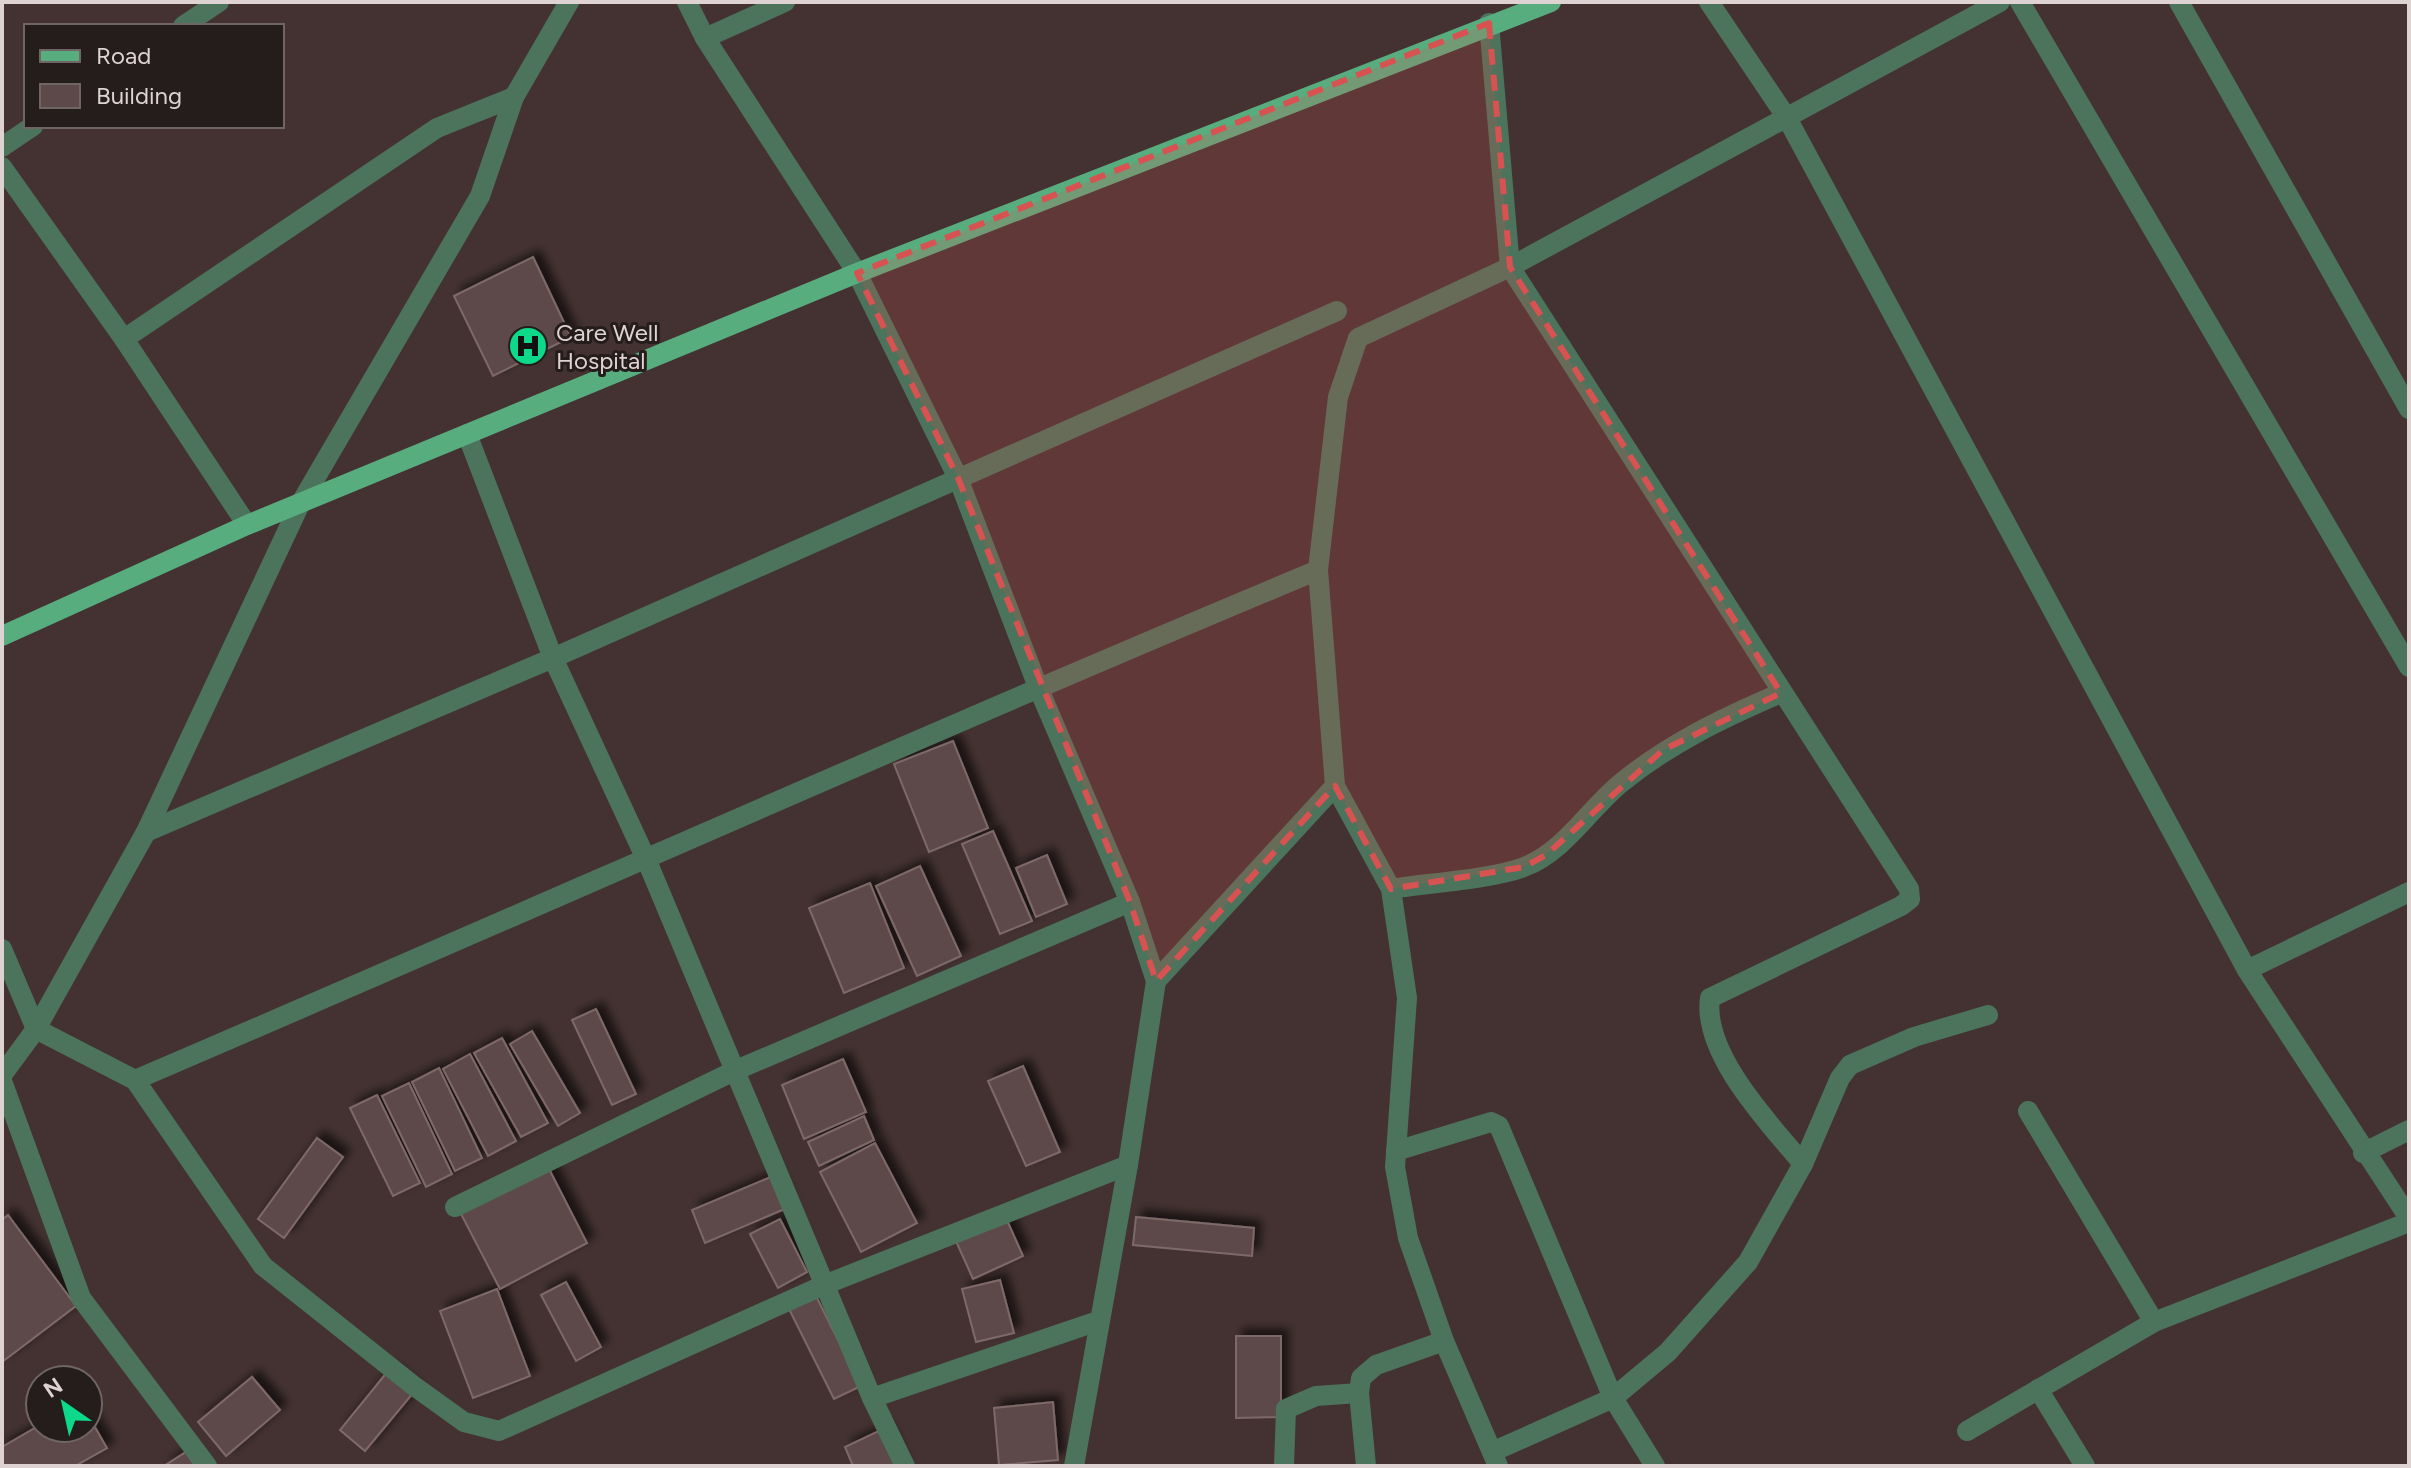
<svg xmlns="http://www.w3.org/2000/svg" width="2411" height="1468" viewBox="0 0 2411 1468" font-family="Figtree,sans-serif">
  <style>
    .building { fill: #5d4949; stroke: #7e6969; stroke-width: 2; filter: url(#shadow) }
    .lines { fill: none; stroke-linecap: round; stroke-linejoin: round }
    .minor { stroke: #4c735c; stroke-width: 20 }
    .major { stroke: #58ad7f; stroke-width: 20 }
    .marked { fill: #d85252; fill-opacity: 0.2; stroke: #d85252; stroke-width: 6; stroke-dasharray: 16 10; stroke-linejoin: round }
    .labels { text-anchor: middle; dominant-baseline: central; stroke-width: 6; stroke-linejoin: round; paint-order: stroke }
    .poi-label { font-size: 24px; fill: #ded2d2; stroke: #251c1c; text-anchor: start }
  </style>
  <defs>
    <filter id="shadow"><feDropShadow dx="7" dy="-7" stdDeviation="4" flood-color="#0009"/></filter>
  </defs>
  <rect width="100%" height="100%" fill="#443232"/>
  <!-- building -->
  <g class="building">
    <polygon points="533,257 571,337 493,376 454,296"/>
    <polygon points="953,741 988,828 929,852 894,764"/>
    <polygon points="993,831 1032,921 1000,934 962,844"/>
    <polygon points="1047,855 1067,904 1036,917 1016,868"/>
    <polygon points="920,866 961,956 917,976 876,886"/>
    <polygon points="870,883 904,968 844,993 809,908"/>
    <polygon points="596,1009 636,1094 612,1105 572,1020"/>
    <polygon points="532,1031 580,1113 558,1126 510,1044"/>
    <polygon points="502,1038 548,1123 521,1137 474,1053"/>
    <polygon points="470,1054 516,1141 488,1156 443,1069"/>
    <polygon points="843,1059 866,1112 804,1139 782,1085"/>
    <polygon points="1023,1066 1060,1152 1026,1166 988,1081"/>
    <polygon points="439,1068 482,1158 455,1171 412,1082"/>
    <polygon points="409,1083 452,1174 426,1187 382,1096"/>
    <polygon points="377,1095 420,1183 393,1196 350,1108"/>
    <polygon points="864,1116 874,1140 819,1166 808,1142"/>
    <polygon points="317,1138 343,1157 284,1238 258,1219"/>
    <polygon points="875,1143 917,1223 861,1252 820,1172"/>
    <polygon points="548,1167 587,1243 500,1289 460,1212"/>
    <polygon points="773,1176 787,1208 705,1243 692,1210"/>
    <polygon points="8,1215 76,1306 2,1362 2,1220"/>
    <polygon points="1005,1216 1023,1256 973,1279 955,1239"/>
    <polygon points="1136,1217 1254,1228 1252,1256 1133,1245"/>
    <polygon points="780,1219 807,1272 778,1288 750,1234"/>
    <polygon points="1000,1280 1014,1333 976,1342 962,1289"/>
    <polygon points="566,1282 601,1347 576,1361 541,1295"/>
    <polygon points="497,1289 530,1376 473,1398 440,1311"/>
    <polygon points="816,1296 861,1386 834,1399 789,1309"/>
    <polygon points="1236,1336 1281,1336 1281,1417 1236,1418"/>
    <polygon points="388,1371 414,1392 365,1451 340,1430"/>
    <polygon points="252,1377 280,1410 226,1456 198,1422"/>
    <polygon points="1053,1402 1058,1460 999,1465 994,1408"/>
    <polygon points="88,1415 107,1448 75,1466 2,1466 2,1447 40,1425 40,1428 88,1428"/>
    <polygon points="883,1429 900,1466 853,1466 845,1447"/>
    <polygon points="186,1452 195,1466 164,1466"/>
  </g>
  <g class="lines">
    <!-- minor -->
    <g class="minor">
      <polyline points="687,2 705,38 857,273 958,478 1038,687 1130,902 1156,981 1128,1165 1074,1466"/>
      <polyline points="1709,2 1787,118 2247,970 2409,1218"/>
      <polyline points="2020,2 2409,667"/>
      <polyline points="2179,2 2409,409"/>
      <path d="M1489,23l21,244 399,622 1,10 -9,7 -191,92c-8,56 60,126 93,166"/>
      <polyline points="183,26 219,2"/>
      <polyline points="705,38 785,2"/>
      <polyline points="2,147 33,126"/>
      <polyline points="2,167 124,339 247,525"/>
      <polyline points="124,339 437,128 514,97"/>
      <polyline points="467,434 553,658 647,861 872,1398 905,1466"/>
      <polyline points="1335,786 1391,889 1407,998 1395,1167 1408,1238 1444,1341 1498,1466"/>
      <polyline points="146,832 553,658 1337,311"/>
      <path d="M1391,889c37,-6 101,-10 133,-22 40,-15 65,-58 97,-84 49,-40 102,-65 160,-90"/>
      <polyline points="2,949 36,1029 135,1080 263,1266 414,1386 464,1422 499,1431 824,1285 1128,1165"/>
      <polyline points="2247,970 2409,892"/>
      <polyline points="1156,981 1335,786 1318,570 1338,397 1358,338 1510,267 2000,2"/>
      <polyline points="2,1075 36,1029 146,832 299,506 480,196 514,97 569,2"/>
      <path d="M135,1080c395,-169 787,-345 1183,-510"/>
      <polyline points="2,1081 81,1298 207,1466"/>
      <polyline points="2028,1111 2154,1322 2409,1222"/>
      <polyline points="1396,1151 1491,1122 1499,1126 1613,1398 1655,1466"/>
      <polyline points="2363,1153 2409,1130"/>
      <polyline points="455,1207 734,1071 1130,902"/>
      <polyline points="2038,1389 2085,1466"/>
      <polyline points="872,1398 1098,1321"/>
      <polyline points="1967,1431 2154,1322"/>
      <polyline points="1492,1452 1613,1398 1668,1352 1748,1262 1803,1164 1840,1078 1850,1065 1914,1037 1988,1015"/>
      <polyline points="1284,1466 1286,1409 1316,1396 1359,1393"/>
      <polyline points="1366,1466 1359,1393 1361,1378 1376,1365 1444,1341"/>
    </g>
    <!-- major -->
    <polyline class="major" points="2,636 247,525 857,273 1551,2"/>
  </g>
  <!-- marked area -->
  <path class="marked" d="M1489,23l21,244 271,426 -118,57 -117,105 -22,12 -133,22 -56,-103 -179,195 -26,-79 -172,-424 -101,-205z"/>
  <!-- icons -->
  <defs>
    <g id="hospital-disc" transform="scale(2)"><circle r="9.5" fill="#0dd98a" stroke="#251c1c"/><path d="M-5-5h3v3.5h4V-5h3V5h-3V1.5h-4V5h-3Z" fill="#111"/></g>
  </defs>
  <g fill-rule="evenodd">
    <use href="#hospital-disc" x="528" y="346"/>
  </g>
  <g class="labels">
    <!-- poi labels -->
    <g class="poi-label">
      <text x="556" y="332">Care Well<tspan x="556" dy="28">Hospital</tspan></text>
    </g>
  </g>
  <!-- border -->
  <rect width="2411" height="1468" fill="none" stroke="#ded2d2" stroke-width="8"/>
  <!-- legend -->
  <rect x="24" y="24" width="260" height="104" fill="#251c1c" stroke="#6f6565" stroke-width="2"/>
  <rect x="40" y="50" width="40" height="12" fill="#58ad7f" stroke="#6f6565" stroke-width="2"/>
  <text x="96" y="64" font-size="24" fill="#ded2d2">Road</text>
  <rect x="40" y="84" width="40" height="24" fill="#5d4949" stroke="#6f6565" stroke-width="2"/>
  <text x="96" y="104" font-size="24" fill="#ded2d2">Building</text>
  <!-- north arrow -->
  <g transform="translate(64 1404) rotate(326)"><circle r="38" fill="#251c1c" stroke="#6f6565" stroke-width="2"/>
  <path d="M0-6L14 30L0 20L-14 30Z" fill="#0dd98a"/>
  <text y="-12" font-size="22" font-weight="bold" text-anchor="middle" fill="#ded2d2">N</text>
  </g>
</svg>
